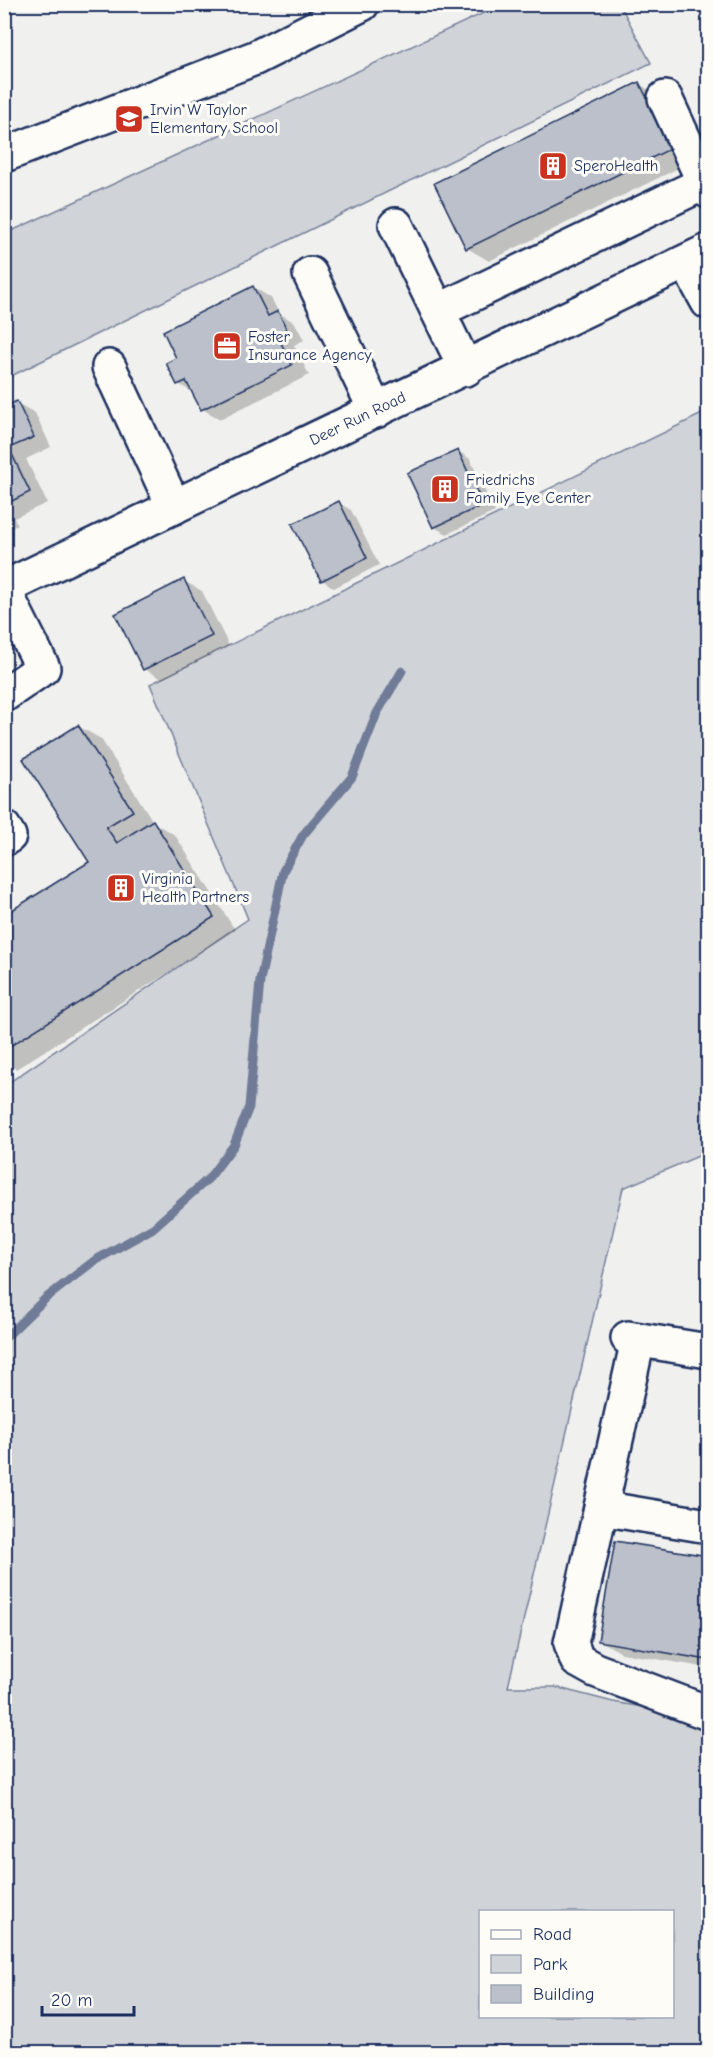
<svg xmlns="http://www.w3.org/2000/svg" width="713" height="2057" viewBox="0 0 713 2057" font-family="'Comic Neue',sans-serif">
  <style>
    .green { fill: #d0d3d8; stroke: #76819b; stroke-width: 1.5; fill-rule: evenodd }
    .shadow { fill: #0003 }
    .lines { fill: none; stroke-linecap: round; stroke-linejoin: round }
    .stream { stroke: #6f7b97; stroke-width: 9 }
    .building { fill: #bbc0ca; stroke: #1b2f5e; stroke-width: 1.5 }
    .minor-casing { stroke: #1b2f5e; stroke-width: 38 }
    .minor { stroke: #fdfcf7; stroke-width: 33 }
    .labels { text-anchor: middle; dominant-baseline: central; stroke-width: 6; stroke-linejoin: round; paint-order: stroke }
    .poi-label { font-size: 16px; fill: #1b2f5e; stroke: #fdfcf7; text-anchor: start }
    .street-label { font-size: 16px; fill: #1b2f5e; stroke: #fdfcf7 }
  </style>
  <rect width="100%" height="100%" fill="#f0f0ee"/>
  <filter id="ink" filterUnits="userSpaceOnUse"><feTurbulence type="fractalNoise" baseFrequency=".0167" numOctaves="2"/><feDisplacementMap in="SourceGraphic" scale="12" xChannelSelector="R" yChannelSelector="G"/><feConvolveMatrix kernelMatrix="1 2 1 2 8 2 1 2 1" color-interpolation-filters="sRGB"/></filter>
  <g filter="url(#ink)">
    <!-- green -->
    <g class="green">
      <polygon points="503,4 620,5 651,63 5,379 5,234"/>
      <path d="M708,411v741l-85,36 -115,499h47l58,15 95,16v334h-703l-1,-966 244,-167 -98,-235zM480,1912h192v104h-192z"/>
    </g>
    <!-- shadow -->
    <g class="shadow">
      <polygon points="639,84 661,97 693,161 489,261 467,248"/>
      <polygon points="253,287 271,298 279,313 295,323 304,340 294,345 309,375 220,419 202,409 194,393 178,384 178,358"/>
      <polygon points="17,403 35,413 51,447 26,459 47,503 14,518 18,525 4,531 4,409"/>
      <polygon points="458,451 470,459 495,512 447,534 434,527"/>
      <polygon points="339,503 351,510 379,565 334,588 322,580"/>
      <polygon points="184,581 202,591 229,646 162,679 144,669"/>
      <polygon points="78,726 101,739 154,823 175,835 235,930 16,1069 4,1062 4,917 91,862"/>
      <polygon points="616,1543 708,1558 708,1668 622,1653 600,1641"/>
    </g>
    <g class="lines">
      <!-- stream -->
      <polyline class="stream" points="4,1339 46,1298 94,1261 153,1228 209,1178 234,1145 249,1107 260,981 283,871 303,835 352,777 377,713 402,671"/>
    </g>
    <!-- building -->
    <g class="building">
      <polygon points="639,82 672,148 466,249 434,183"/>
      <polygon points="253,286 268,316 278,311 287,330 277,335 292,365 201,410 186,381 177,385 166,363 176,358 163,331"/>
      <polygon points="17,401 34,437 9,448 30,492 4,505 4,407"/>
      <polygon points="458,450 483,505 433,528 407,473"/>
      <polygon points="339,501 367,558 321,581 292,524"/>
      <polygon points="184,579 212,636 143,670 115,614"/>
      <polygon points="78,725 133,811 106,827 117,843 153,820 214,917 4,1050 4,915 89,862 23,759"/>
      <polygon points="615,1541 708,1556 708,1660 598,1641"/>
    </g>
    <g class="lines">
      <!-- minor casing -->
      <g class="minor-casing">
        <g id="minor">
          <polyline points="665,98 708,191"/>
          <polyline points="4,155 255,58 362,4"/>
          <polyline points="396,225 466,369"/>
          <polyline points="686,262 708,302"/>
          <polyline points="310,274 376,411"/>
          <polyline points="438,311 704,183"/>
          <polyline points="109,367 174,507"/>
          <path id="s1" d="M4,588l704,-337"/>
          <polyline points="4,590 43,668 4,695"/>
          <polyline points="4,828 9,836 4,839"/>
          <polyline points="628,1338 708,1351"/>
          <polyline points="638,1340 571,1643 577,1660 595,1670 708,1713"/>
          <polyline points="601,1508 708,1526"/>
        </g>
      </g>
      <!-- minor -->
      <use href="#minor" class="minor"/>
    </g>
  </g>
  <!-- icons -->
  <defs>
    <g id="school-square" transform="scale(1.5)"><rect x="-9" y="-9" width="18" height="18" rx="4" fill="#c8321e" stroke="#fdfcf7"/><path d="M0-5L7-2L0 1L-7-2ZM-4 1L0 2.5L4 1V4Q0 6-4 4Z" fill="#fff"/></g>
    <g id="building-square" transform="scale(1.5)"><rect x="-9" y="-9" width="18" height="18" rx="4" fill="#c8321e" stroke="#fdfcf7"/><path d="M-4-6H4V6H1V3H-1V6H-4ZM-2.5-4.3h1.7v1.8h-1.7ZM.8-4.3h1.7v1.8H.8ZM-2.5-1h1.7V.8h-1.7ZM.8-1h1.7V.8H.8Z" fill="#fff"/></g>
    <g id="office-square" transform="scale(1.5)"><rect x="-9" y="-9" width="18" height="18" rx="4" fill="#c8321e" stroke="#fdfcf7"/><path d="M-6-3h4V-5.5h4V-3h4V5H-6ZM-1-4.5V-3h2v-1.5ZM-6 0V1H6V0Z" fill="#fff"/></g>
  </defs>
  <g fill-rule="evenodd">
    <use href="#school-square" x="129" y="119"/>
    <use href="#building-square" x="553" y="166"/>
    <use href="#office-square" x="227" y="346"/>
    <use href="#building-square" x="445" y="489"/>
    <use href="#building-square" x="121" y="888"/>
  </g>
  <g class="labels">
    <!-- poi labels -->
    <g class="poi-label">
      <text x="150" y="110">Irvin W Taylor<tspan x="150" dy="18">Elementary School</tspan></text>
      <text x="574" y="166">SperoHealth</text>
      <text x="248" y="337">Foster<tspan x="248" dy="18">Insurance Agency</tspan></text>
      <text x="466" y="480">Friedrichs<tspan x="466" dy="18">Family Eye Center</tspan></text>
      <text x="142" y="879">Virginia<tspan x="142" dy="18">Health Partners</tspan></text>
    </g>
    <!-- street labels -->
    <g class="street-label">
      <text stroke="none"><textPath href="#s1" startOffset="392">Deer Run Road</textPath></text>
    </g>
  </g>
  <!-- margin -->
  <rect width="713" height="2057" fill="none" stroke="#fdfcf7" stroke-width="24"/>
  <rect x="12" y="12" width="689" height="2033" fill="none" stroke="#1b2f5e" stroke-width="2" filter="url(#ink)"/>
  <!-- legend -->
  <rect x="479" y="1910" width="195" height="108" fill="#fdfcf7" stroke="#a3aaba" stroke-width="1.5"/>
  <rect x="491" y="1930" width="30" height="9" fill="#fdfcf7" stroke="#a3aaba" stroke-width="1.5"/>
  <text x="533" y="1940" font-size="18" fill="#1b2f5e">Road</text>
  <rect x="491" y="1955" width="30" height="18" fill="#d0d3d8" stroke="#a3aaba" stroke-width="1.5"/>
  <text x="533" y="1970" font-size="18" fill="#1b2f5e">Park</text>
  <rect x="491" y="1985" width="30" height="18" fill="#bbc0ca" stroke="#a3aaba" stroke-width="1.5"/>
  <text x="533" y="2000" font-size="18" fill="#1b2f5e">Building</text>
  <!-- scale -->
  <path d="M42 2006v9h92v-9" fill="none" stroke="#1b2f5e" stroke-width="3"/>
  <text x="51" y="2006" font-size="18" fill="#1b2f5e" stroke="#fdfcf7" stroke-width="4.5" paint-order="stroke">20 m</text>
</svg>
